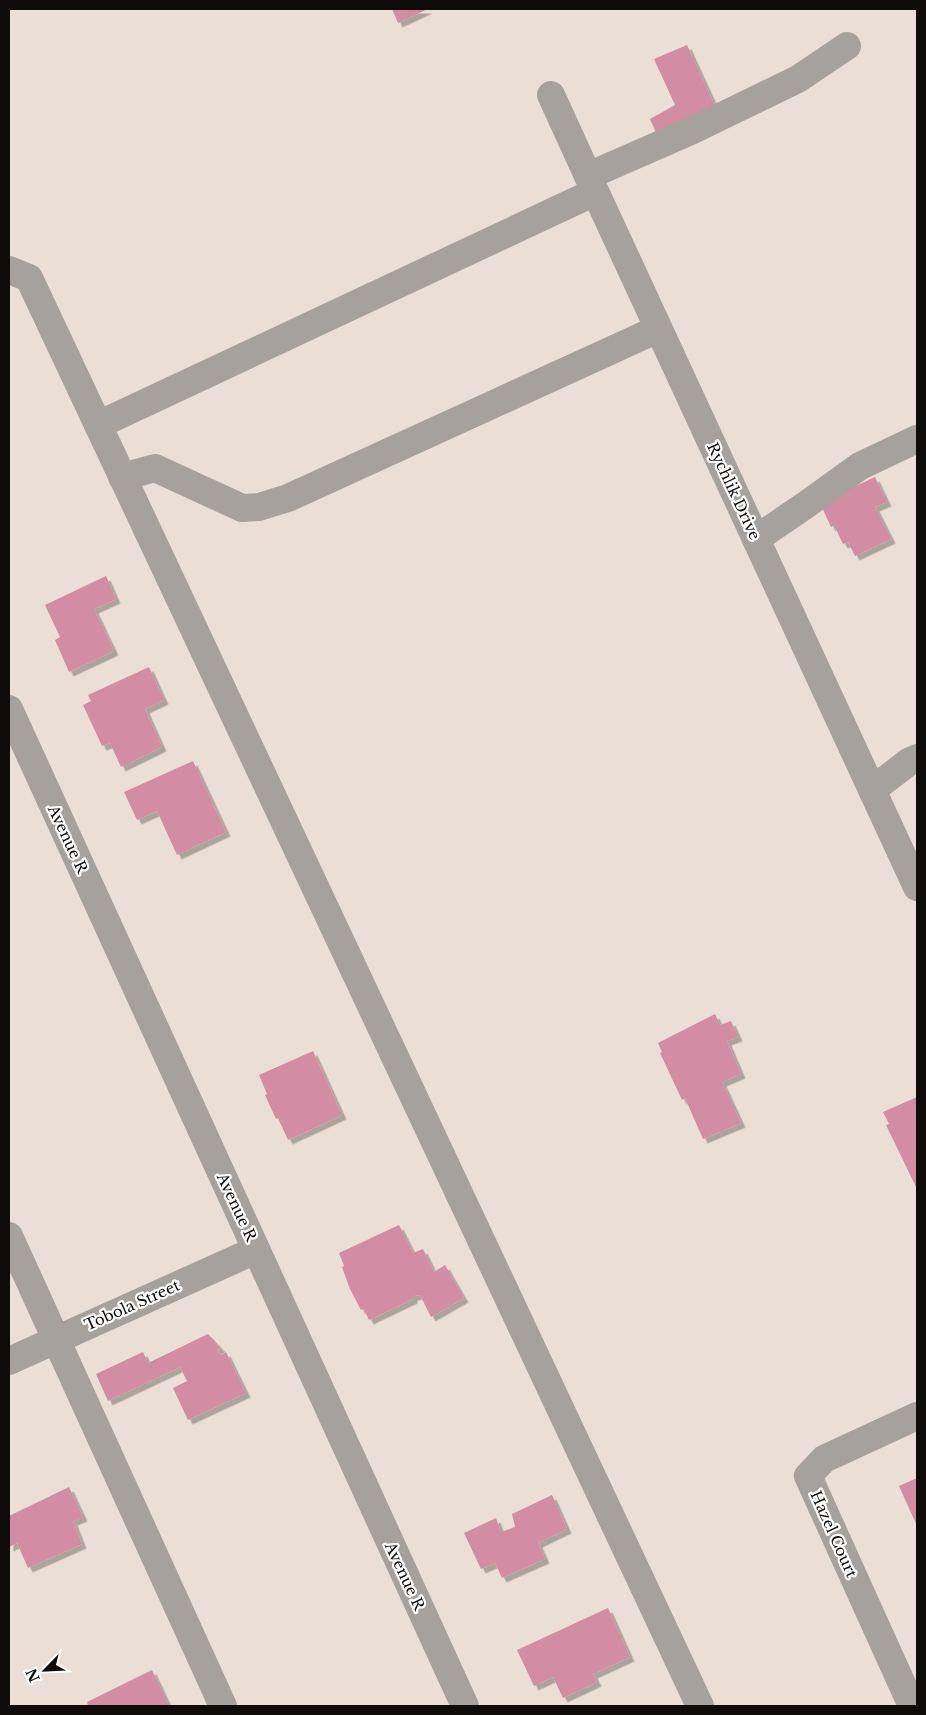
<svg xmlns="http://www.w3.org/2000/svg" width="926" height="1715" viewBox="0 0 926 1715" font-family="'Libre Baskerville',serif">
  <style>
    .building { fill: #d28ca4; filter: url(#shadow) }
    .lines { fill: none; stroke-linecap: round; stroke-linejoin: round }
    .minor { stroke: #a7a19e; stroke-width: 28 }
    .labels { text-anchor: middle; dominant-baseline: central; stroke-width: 4.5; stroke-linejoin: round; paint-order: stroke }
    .street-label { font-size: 15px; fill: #0f0b08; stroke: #fff }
  </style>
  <defs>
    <filter id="shadow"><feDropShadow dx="4.5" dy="4.5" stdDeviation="0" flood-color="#0004"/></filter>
  </defs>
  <rect width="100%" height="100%" fill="#ebded6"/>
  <!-- building -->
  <g class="building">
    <polygon points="392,9 428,9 398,23"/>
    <polygon points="687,45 716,108 657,135 650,119 675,105 654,59"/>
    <polygon points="875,477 887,502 875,507 891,539 855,556 848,542 843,544 834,525 831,527 820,503"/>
    <polygon points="106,576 116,599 94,609 114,651 69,672 55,640 60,637 45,605"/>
    <polygon points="149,667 164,700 145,709 162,747 121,767 110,743 102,746 83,705 91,701 88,695"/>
    <polygon points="193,761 226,832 177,855 157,811 137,820 124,792"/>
    <polygon points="715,1014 720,1025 731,1021 738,1037 727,1041 741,1074 722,1082 741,1123 703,1139 685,1098 682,1100 660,1053 662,1052 658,1043"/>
    <polygon points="313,1051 342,1115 288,1140 278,1118 276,1119 265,1095 267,1094 259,1075"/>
    <polygon points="917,1097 917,1189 886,1125 889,1124 883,1112"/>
    <polygon points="399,1225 413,1253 423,1249 434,1272 445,1265 464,1298 431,1317 420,1295 413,1296 413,1299 369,1320 364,1309 361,1310 350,1289 342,1267 344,1266 339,1253"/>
    <polygon points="208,1334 221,1348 217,1350 221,1355 226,1352 246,1393 188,1420 173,1388 187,1381 180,1367 108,1401 96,1374 143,1352 148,1363"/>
    <polygon points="917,1478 917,1526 899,1486"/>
    <polygon points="69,1487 83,1517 73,1521 82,1544 28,1568 17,1543 9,1547 9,1516"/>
    <polygon points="552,1495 567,1529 538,1543 545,1559 502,1578 495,1563 481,1569 464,1533 496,1518 501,1532 515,1527 512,1514"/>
    <polygon points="608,1608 630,1657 593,1674 597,1682 563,1698 553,1677 534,1686 517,1650"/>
    <polygon points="152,1670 169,1706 88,1706 87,1702"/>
  </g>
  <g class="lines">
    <!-- minor -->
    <g class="minor">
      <polyline points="551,95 588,176 917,887"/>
      <polyline points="588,176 693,130 798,79 847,46"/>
      <polyline points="9,270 29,278 700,1706"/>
      <polyline points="98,425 595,192"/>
      <polyline points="122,477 155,468 242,508 259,507 288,498 658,329"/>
      <polyline points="756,539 807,504 860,466 917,439"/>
      <polyline points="9,709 465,1706"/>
      <polyline points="872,790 910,761 917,758"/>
      <polyline points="9,1236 223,1706"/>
      <polyline points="9,1361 256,1250"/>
      <polyline points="912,1706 808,1476 824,1459 917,1416"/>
    </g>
  </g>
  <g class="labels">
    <!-- street labels -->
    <g class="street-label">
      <text transform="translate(734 491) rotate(65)">Rychlik Drive</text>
      <text transform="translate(68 839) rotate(65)">Avenue R</text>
      <text transform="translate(237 1207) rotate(65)">Avenue R</text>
      <text transform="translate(132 1305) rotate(-24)">Tobola Street</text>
      <text transform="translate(834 1534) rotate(66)">Hazel Court</text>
      <text transform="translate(405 1576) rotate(65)">Avenue R</text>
    </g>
  </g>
  <!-- border -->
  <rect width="926" height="1715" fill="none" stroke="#0f0b08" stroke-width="20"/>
  <!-- north arrow -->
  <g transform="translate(45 1670) rotate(246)" stroke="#ffffff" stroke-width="4" paint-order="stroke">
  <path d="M0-4L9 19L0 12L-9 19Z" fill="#0f0b08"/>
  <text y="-8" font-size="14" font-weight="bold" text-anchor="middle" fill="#0f0b08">N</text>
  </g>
</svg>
